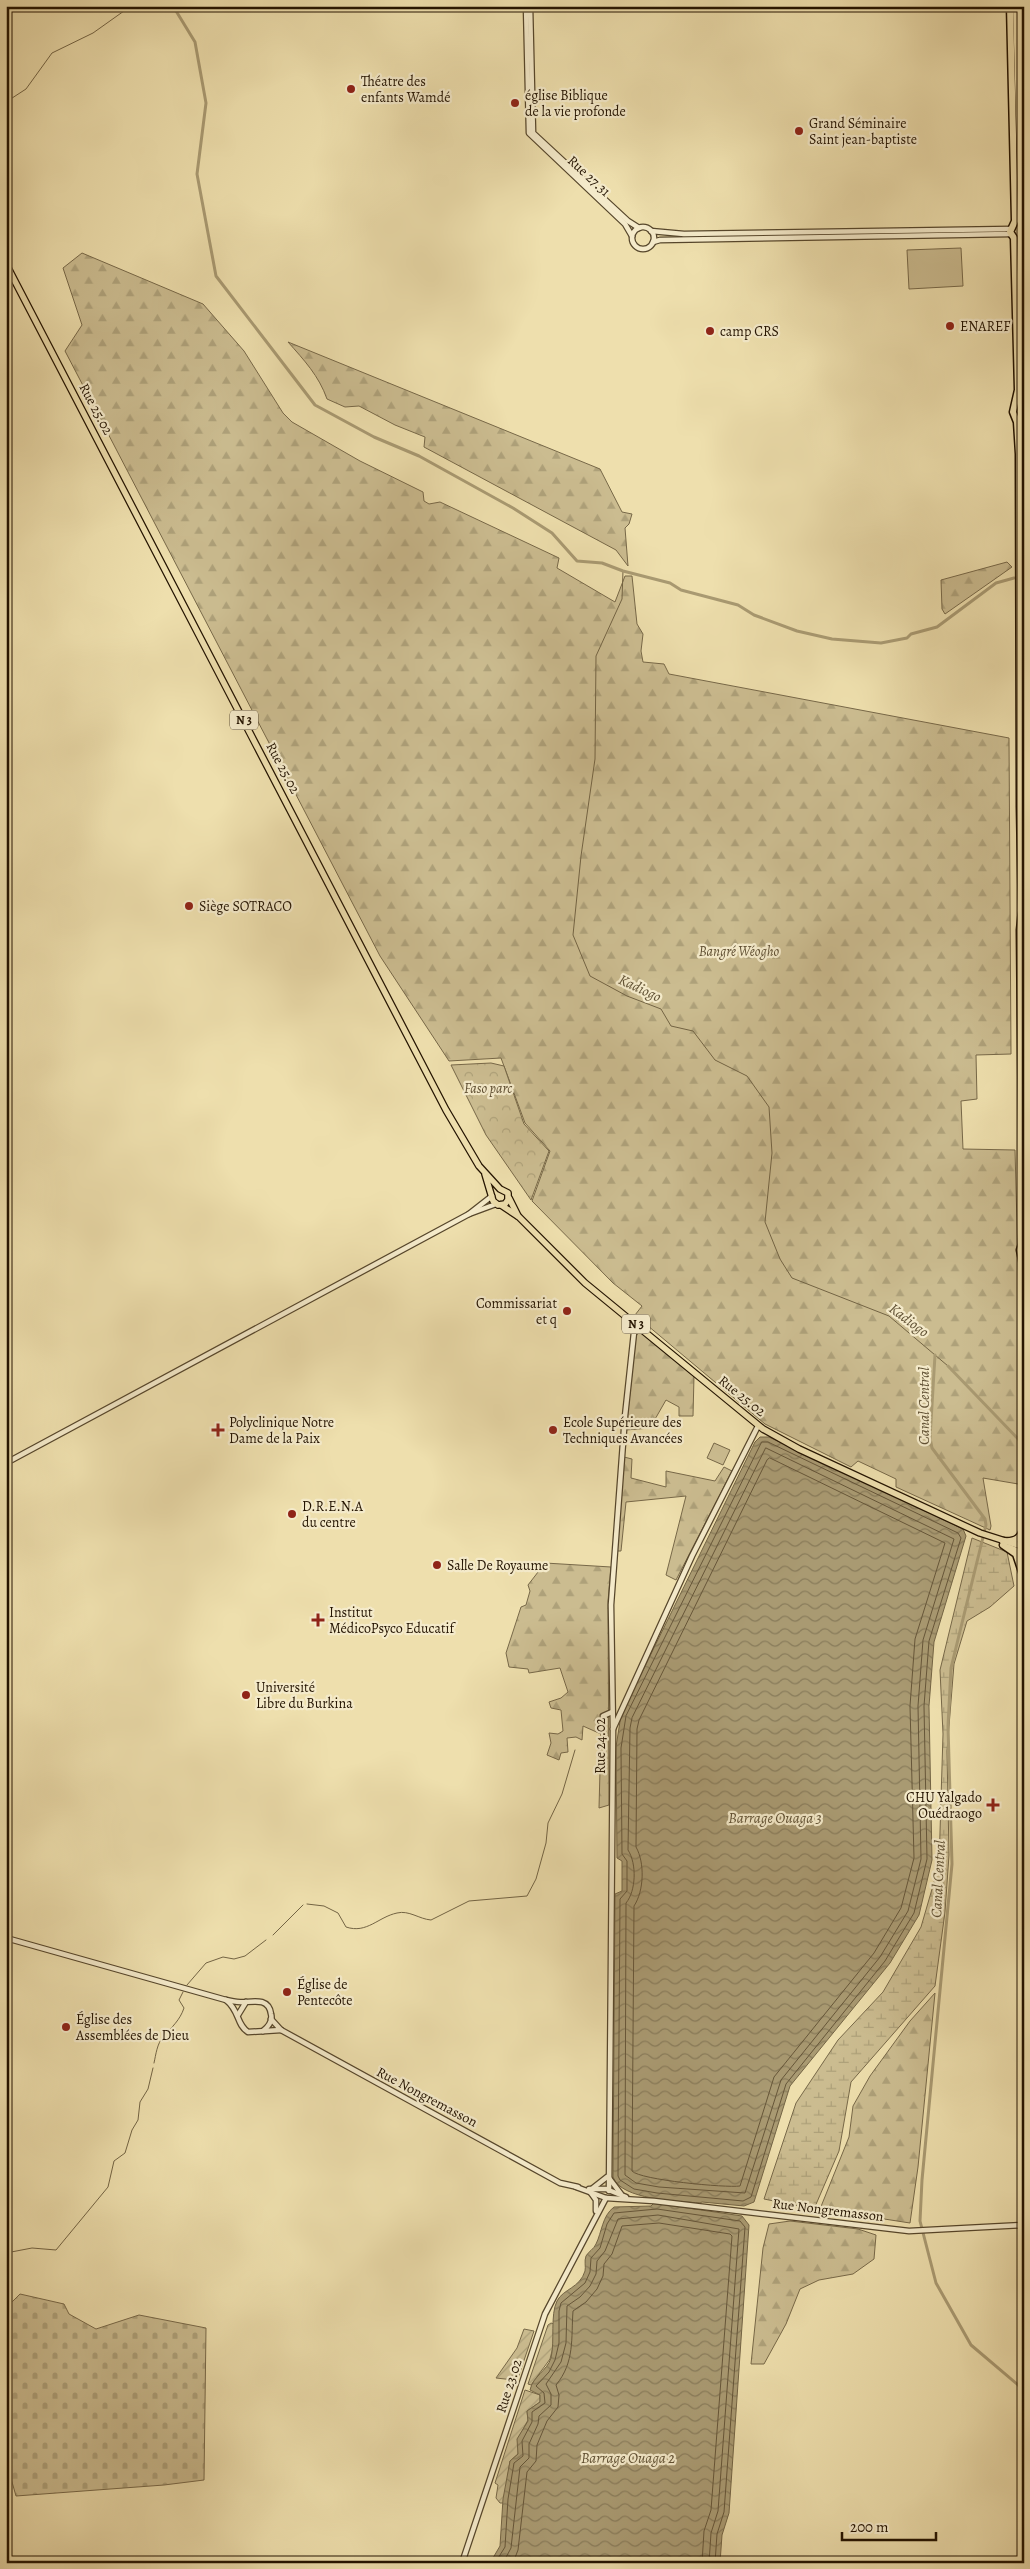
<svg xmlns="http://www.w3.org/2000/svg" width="1030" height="2569" viewBox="0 0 1030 2569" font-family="Alegreya,serif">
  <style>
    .forest { fill: url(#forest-firs); stroke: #776848 }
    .wetland { fill: url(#wetland-marsh); stroke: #776848 }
    .cemetery { fill: url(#cemetery-stones); stroke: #776848 }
    .park { fill: url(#park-crowns); stroke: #776848 }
    .garden { fill: url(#garden-furrows); stroke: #776848 }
    .pitch { fill: #cbbc90; stroke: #776848 }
    .water { fill: url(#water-waves); stroke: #736444 }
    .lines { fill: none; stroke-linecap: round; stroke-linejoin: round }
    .shore { stroke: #665639; stroke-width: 1 }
    .stream { stroke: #736444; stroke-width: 1 }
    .canal { stroke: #a99a72; stroke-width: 3 }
    .tertiary-casing { stroke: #56462b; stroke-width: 7 }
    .primary-casing { stroke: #231300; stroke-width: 8 }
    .trunk-casing { stroke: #231300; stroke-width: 9 }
    .tertiary { stroke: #f4eaca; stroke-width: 4.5 }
    .primary { stroke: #eedfad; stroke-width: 5.5 }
    .trunk { stroke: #eedfad; stroke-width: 6 }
    .poi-dot { fill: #8f2418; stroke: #f4eaca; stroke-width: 2 }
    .labels { text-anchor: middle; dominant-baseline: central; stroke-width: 4.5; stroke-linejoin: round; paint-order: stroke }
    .shield { fill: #f4eaca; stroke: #62543d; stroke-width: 1 }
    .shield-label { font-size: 12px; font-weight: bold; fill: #231300 }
    .poi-label { font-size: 14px; fill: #231300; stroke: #f4eaca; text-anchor: start }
    .street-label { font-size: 14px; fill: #231300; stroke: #f4eaca }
    .park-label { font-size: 14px; font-style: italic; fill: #5e4e32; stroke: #f4eaca }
    .water-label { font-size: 15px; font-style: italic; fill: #5f5033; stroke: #f4eaca }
  </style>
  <defs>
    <pattern id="forest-firs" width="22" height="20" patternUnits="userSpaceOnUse" patternTransform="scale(1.25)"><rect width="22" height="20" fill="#cbbc90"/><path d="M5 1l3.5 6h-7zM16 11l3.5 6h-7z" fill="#aea17a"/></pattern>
    <pattern id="wetland-marsh" width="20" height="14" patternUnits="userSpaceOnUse" patternTransform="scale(1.25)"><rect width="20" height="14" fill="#cbbc90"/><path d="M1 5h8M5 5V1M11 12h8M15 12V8" fill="none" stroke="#aea17a"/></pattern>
    <pattern id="cemetery-stones" width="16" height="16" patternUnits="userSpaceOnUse" patternTransform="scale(1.25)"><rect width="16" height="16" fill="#cbbc90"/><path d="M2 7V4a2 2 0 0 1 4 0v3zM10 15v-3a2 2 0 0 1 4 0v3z" fill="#aea17a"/></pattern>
    <pattern id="park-crowns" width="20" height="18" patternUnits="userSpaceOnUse" patternTransform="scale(1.25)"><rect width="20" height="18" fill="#cbbc90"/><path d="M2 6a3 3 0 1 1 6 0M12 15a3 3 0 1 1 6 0" fill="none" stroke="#aea17a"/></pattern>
    <pattern id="garden-furrows" width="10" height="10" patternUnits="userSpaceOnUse" patternTransform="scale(1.25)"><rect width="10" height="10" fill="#cbbc90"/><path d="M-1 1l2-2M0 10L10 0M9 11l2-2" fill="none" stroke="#aea17a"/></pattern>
    <pattern id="water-waves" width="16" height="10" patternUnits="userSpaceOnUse" patternTransform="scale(1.25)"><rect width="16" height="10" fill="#a99a72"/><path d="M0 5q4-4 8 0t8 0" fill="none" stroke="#897c5b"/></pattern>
  </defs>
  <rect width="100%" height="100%" fill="#eedfad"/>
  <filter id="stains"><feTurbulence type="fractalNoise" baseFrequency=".004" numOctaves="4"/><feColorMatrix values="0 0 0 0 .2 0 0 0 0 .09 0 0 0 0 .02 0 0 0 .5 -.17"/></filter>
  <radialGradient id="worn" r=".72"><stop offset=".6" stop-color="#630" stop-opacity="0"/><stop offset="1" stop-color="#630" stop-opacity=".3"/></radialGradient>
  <!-- forest -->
  <g class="forest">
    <polygon points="82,253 203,304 244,351 283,413 292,422 360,461 423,492 424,501 429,504 440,502 559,558 557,568 615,602 625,576 632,576 637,624 643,634 641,651 643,662 664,664 669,674 1009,738 1011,1054 976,1055 977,1099 961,1101 963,1149 1015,1150 1024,1485 983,1478 991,1526 990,1530 896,1487 896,1479 858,1461 851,1467 765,1424 635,1315 642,1306 613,1283 532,1201 550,1151 525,1123 501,1058 449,1061 380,956 65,351 82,325 63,268"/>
    <path d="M288,342l312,127 22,43 10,2 -3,10 -4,4 3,38 -12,-16 -192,-103 1,-10 -30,-12 -36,-19 -14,1 -18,-8c-8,-23 -23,-39 -39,-57z"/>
    <polygon points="1007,562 1012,567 945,614 942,609 941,580"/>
    <polygon points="641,1330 694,1376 693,1416 679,1416 679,1407 666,1400 650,1428 626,1430 636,1336"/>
    <polygon points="624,1457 632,1459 631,1478 666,1487 666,1471 715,1481 724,1467 732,1471 676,1580 666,1575 686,1496 626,1502 621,1551 615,1551"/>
    <polygon points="545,1563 611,1567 608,1601 609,1805 599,1808 601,1734 583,1726 582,1740 576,1737 567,1738 568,1752 561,1753 559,1760 547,1755 551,1743 549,1733 558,1734 563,1731 561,1710 551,1708 549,1702 561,1698 568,1692 560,1668 529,1673 528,1669 509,1667 506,1653 521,1607 526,1605 530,1591 528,1585"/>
    <polygon points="935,1993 918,2167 910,2223 820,2209 849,2137 853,2106 870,2076 910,2021"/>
    <polygon points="790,2221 858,2229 876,2235 874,2259 853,2274 819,2280 800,2289 786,2324 764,2364 751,2364 763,2248 769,2224"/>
  </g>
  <!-- wetland -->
  <polygon class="wetland" points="972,1538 1007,1552 1014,1586 990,1607 967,1621 954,1664 947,1751 949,1855 945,1912 935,1986 851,2082 839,2151 814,2209 764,2199 796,2103 838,2040 883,1992 921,1927 939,1865 943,1734 940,1670"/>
  <!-- cemetery -->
  <polygon class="cemetery" points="20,2294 64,2304 69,2314 96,2329 139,2315 206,2328 204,2480 164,2485 16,2496 6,2461 6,2308"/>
  <!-- park -->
  <polygon class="park" points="491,1063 504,1066 524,1124 549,1151 531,1200 486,1135 451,1065"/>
  <!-- garden -->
  <g class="garden">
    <polygon points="551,2323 554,2324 554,2343 550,2359 531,2385 528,2384 548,2325"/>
    <polygon points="524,2329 534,2331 518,2378 514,2380 496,2378 517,2348"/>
    <polygon points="525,2390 540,2395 540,2402 527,2411 528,2420 519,2437 518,2454 510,2461 504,2503 500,2503 496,2498 498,2485 495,2483"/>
  </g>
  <!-- pitch -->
  <g class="pitch">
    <polygon points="961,248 963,286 909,289 907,250"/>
    <polygon points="714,1443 730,1450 723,1465 707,1458"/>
  </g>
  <!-- water -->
  <g class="water">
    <path d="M760,1437h9l194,92 3,7 -32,106 -5,64 3,154 -13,55 -29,48 -100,123 -36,116 -10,4 -42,-4 -2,1c-22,-2 -79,-3 -87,-26l2,-283 7,-3v-30l-5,-3 -1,-111 5,-32 134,-273z"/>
    <path d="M654,2203l88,13 7,9 -20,288 -7,22 -2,28h-230l10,-17 3,-47 7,-38 8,-7 -1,-15 11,-18 -1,-10 13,-9v-7l-10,-5c3,-14 17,-19 21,-32 4,-17 -1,-43 6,-57 6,-12 23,-13 28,-30 1,-4 -1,-10 1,-15 2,-4 8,-7 10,-12 6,-12 6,-28 18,-37l37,-1z"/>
  </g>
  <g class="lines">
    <!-- shore -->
    <g class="shore">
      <polygon points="762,1442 768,1442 958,1533 961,1538 929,1641 924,1706 927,1859 914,1913 885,1961 786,2084 751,2197 743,2201 657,2193 634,2189 620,2180 618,2176 620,1899 627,1891 627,1861 622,1854 621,1748 626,1716"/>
      <path d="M766,1448l188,91 -31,101 -5,66 3,153 -13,52 -28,46 -99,123 -36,113 -86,-6 -23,-4 -11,-8 1,-272c10,-12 11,-39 2,-53l2,-122 2,-10z"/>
      <path d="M770,1458l175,85 -30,96 -5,67 4,152 -13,50 -27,45 -100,124 -34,109c-14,2 -100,-6 -108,-15l2,-265c10,-15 11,-43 2,-59l1,-118 2,-9 128,-260z"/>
      <polyline points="495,2563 505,2547 508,2499 514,2463 523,2456 522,2441 532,2422 532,2412 545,2403 544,2393 536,2386 549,2372 555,2360 559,2343 559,2311 561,2303 585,2283 590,2272 591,2258 600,2248 607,2224 614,2213 657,2209 740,2221 745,2227 724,2512 717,2534 715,2563"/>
      <polyline points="503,2563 511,2548 520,2467 529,2458 529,2444 538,2424 539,2416 551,2405 551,2394 546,2384 561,2362 566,2343 567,2306 580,2297 590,2286 596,2274 597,2261 605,2251 618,2219 658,2215 739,2229 718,2511 711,2533 709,2563"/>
      <path d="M513,2563l5,-13 9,-78 9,-11 1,-16 10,-24 11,-14 1,-12 -3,-10c19,-23 15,-47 17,-74l13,-9 11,-13 6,-13 1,-12 8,-10 10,-28 37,-3 71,11 2,2 -21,274 -7,21 -2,32"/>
    </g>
    <!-- stream -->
    <g class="stream">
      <polyline points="1023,68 1023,80"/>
      <polyline points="1023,86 1024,117"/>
      <polyline points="6,102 26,89 52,53 93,33 131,6"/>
      <polyline points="623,571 622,599 596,656 595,759 581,856 573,935 590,976 627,996 661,1009 671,1026 693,1031 715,1060 747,1076 769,1107 772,1153 765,1222 780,1259 792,1278 889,1316 948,1366"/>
      <path d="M307,1904l17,2 14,7 8,14c21,7 32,-10 51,-14 12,-3 22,6 34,7l38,-19 58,-5 9,-17 10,-36 2,-20 14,-29 13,-44"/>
      <polyline points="273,1935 303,1905"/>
      <polyline points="187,1985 206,1963 223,1957 234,1959 245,1956 266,1940"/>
      <path d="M154,2063c2,-9 3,-19 9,-26 9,-10 17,-17 21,-29l-5,-8 4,-8"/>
      <polyline points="6,2253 32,2248 56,2250 108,2187 114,2161 125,2153 132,2130 138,2120 140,2102 148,2089 153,2068"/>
    </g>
    <!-- canal -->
    <g class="canal">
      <polyline points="173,6 195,42 206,103 197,174 216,276 315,405 374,437 419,456 513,508 552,533 577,561 602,563 623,571 670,583 681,590 738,605 754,615 797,631 832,639 881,643 907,638 911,634 937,627 996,583 1014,578"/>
      <polyline points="935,1355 930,1438 932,1448 985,1519 986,1525 951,1668 948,1726 952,1864 922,2180 920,2221 936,2283 971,2345 1024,2390"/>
      <polyline points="948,1366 1022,1443"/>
    </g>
    <!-- tertiary casing -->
    <g class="tertiary-casing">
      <g id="tertiary">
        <polyline points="526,6 529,133 625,224 632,236"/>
        <polyline points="530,6 533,133 628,221 639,228"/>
        <circle cx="643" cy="238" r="11"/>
        <polyline points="651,231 684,234 1011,229"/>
        <polyline points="653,242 660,240 1011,234"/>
        <polyline points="469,1214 496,1204"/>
        <polyline points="6,1463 469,1214 492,1196"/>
        <polyline points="603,1716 612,1712"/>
        <polyline points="613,1729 692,1556 758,1426"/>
        <path d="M6,1938l220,62c6,1 14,3 20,2 10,-1 23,-3 25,12 2,7 -3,13 -8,17"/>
        <polyline points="6,1951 10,1939"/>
        <path d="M226,2000c14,11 10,24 22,32l33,-2"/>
        <polyline points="238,2015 246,2002"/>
        <polyline points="271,2019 281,2030 560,2183 578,2187"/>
        <polyline points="609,2178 621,2194"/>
        <polyline points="576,2187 606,2198 654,2201 909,2231 1024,2225"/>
        <polyline points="593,2188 607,2177"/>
        <polyline points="589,2189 606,2189 626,2197"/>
        <polyline points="609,2191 613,1729 611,1605 625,1416 635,1323"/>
        <polyline points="591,2193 596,2200 596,2211"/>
        <polyline points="462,2563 545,2314 606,2198"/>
      </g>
    </g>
    <!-- primary casing -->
    <g class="primary-casing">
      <g id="primary">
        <polyline points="6,264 446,1110 479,1166 500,1189 508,1193 508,1200 505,1204 498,1205 493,1201 485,1174"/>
        <polyline points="509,1198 518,1216"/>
        <polyline points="501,1205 519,1217 585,1283 763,1429 799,1449 980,1533 1024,1547"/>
        <polyline points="1008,1547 1024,1554"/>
      </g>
    </g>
    <!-- trunk casing -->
    <g class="trunk-casing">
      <g id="trunk">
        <polyline points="1010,6 1015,221 1010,232 1014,238 1018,390 1013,412 1017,422 1019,454 1020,807 1022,911 1020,930 1023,1223 1022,1244 1020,1250 1023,1265 1024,1296"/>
        <polyline points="1016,6 1022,225"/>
        <polyline points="1021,239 1024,401"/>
        <polyline points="1024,422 1024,595"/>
        <path d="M1003,1541c13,1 19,-3 21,-16"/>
        <polyline points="1003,1545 1016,1554 1024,1578"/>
      </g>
    </g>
    <!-- tertiary -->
    <use href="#tertiary" class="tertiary"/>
    <!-- primary -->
    <use href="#primary" class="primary"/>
    <!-- trunk -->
    <use href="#trunk" class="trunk"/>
  </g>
  <!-- markers -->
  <g class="poi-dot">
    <circle cx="351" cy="89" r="5"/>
    <circle cx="515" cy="103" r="5"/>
    <circle cx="799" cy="131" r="5"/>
    <circle cx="950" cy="326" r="5"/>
    <circle cx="710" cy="331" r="5"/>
    <circle cx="189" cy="906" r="5"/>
    <circle cx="567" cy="1311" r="5"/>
    <path d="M215.5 1422.5h5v5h5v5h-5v5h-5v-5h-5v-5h5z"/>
    <circle cx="553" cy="1430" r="5"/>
    <circle cx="292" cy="1514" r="5"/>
    <circle cx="437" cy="1565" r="5"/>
    <path d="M315.5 1612.5h5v5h5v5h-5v5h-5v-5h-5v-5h5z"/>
    <circle cx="246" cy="1695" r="5"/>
    <path d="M990.5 1797.5h5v5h5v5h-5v5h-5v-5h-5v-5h5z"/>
    <circle cx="287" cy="1992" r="5"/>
    <circle cx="66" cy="2027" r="5"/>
  </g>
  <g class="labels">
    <!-- shield labels -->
    <g class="shield">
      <rect x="230" y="710.5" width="28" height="19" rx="4"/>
      <rect x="622" y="1314.5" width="28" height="19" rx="4"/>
    </g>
    <g class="shield-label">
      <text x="244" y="720">N 3</text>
      <text x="636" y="1324">N 3</text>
    </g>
    <!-- poi labels -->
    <g class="poi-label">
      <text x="361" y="81">Théatre des<tspan x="361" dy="16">enfants Wamdé</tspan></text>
      <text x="525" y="95">église Biblique<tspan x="525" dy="16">de la vie profonde</tspan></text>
      <text x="809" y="123">Grand Séminaire<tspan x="809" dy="16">Saint jean-baptiste</tspan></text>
      <text x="960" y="326">ENAREF</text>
      <text x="720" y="331">camp CRS</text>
      <text x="199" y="906">Siège SOTRACO</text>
      <text x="557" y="1303" text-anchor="end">Commissariat<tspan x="557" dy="16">et q</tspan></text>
      <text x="229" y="1422">Polyclinique Notre<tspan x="229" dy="16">Dame de la Paix</tspan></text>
      <text x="563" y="1422">Ecole Supérieure des<tspan x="563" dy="16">Techniques Avancées</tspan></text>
      <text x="302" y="1506">D.R.E.N.A<tspan x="302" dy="16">du centre</tspan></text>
      <text x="447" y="1565">Salle De Royaume</text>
      <text x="329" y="1612">Institut<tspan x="329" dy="16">MédicoPsyco Educatif</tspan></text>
      <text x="256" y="1687">Université<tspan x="256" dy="16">Libre du Burkina</tspan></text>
      <text x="982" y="1797" text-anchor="end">CHU Yalgado<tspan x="982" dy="16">Ouédraogo</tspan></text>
      <text x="297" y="1984">Église de<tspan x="297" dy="16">Pentecôte</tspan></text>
      <text x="76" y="2019">Église des<tspan x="76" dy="16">Assemblées de Dieu</tspan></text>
    </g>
    <!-- street labels -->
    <g class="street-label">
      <text transform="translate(589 176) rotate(43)">Rue 27.31</text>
      <text transform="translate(96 409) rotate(62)">Rue 25.02</text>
      <text transform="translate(283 768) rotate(62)">Rue 25.02</text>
      <text transform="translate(742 1396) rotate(39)">Rue 25.02</text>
      <text transform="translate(600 1746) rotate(-90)">Rue 24.02</text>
      <text transform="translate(427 2097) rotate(28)">Rue Nongremasson</text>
      <text transform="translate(828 2210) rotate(7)">Rue Nongremasson</text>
      <text transform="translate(509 2386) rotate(-72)">Rue 23.02</text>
    </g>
    <!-- park labels -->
    <g class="park-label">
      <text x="739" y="951">Bangré Wéogho</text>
      <text x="488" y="1088">Faso parc</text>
    </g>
    <!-- water labels -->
    <g class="water-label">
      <text transform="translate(640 988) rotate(25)">Kadiogo</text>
      <text transform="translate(909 1320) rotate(37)">Kadiogo</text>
      <text transform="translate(924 1406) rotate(-90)">Canal Central</text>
      <text x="775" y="1818">Barrage Ouaga 3</text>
      <text transform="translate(938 1879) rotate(-87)">Canal Central</text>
      <text x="628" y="2458">Barrage Ouaga 2</text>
    </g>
  </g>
  <!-- margin -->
  <rect width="1030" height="2569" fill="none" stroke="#eedfad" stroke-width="25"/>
  <rect x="8" y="8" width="1015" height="2554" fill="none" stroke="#231300" stroke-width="2.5"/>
  <rect x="12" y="12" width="1005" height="2544" fill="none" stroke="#231300"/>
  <!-- scale -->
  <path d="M842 2532v8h94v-8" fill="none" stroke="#231300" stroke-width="2.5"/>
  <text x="850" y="2532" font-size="15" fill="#231300" stroke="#f4eaca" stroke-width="4" paint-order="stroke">200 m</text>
  <rect width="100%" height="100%" filter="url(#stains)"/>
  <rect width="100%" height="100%" fill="url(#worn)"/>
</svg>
